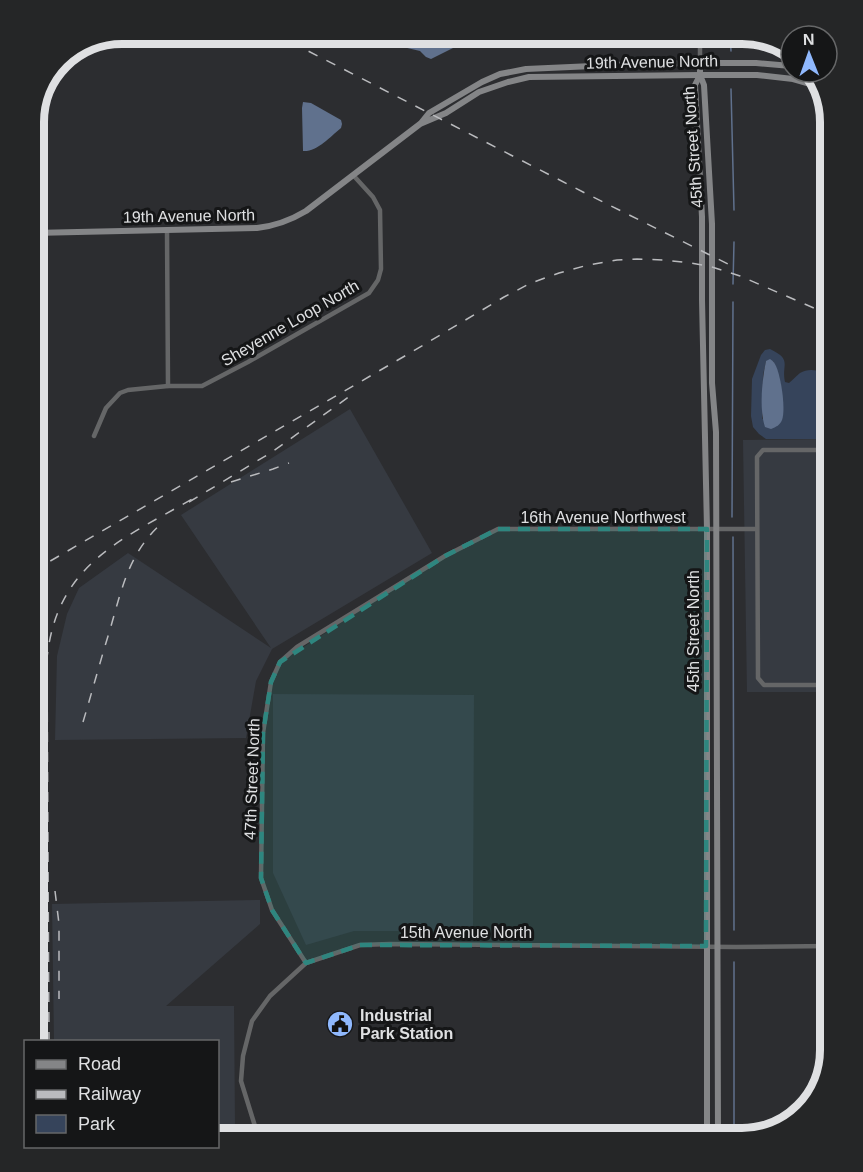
<svg xmlns="http://www.w3.org/2000/svg" width="863" height="1172" viewBox="0 0 863 1172" font-family="Helvetica,sans-serif">
  <style>
    .built { fill: #363a41 }
    .green { fill: #36445b; fill-rule: evenodd }
    .water { fill: #60718d }
    .lines { fill: none; stroke-linecap: round; stroke-linejoin: round }
    .stream { stroke: #60718d; stroke-width: 1.5 }
    .street { stroke: #656667; stroke-width: 4.5 }
    .secondary { stroke: #848587; stroke-width: 6 }
    .rail { stroke: #babbbe; stroke-width: 1.5; stroke-dasharray: 10 10; stroke-linecap: butt }
    .marked { fill: #2e867f; fill-opacity: 0.2; stroke: #2e867f; stroke-width: 4.5; stroke-dasharray: 12 8; stroke-linejoin: round }
    .labels { text-anchor: middle; dominant-baseline: central; stroke-width: 6; stroke-linejoin: round; paint-order: stroke }
    .street-label { font-size: 16px; fill: #dfe0e2; stroke: #151617 }
    .poi-label { font-size: 16px; font-weight: bold; fill: #dfe0e2; stroke: #151617; text-anchor: start }
    .rim { fill: none; stroke: #dfe0e2; stroke-width: 8 }
  </style>
  <rect width="100%" height="100%" fill="#2c2d30"/>
  <!-- built -->
  <g class="built">
    <polygon points="350,409 432,553 272,649 256,681 246,738 55,740 57,656 67,614 79,588 128,553 271,648 181,515"/>
    <polygon points="830,439 830,692 747,692 743,440"/>
    <polygon points="273,694 474,695 473,931 354,931 306,945 273,873"/>
    <polygon points="260,900 260,924 166,1006 234,1006 235,1124 218,1124 218,1042 54,1041 52,904"/>
  </g>
  <!-- green -->
  <path class="green" d="M770,349c23,11 11,15 15,33l4,1c4,-3 7,-7 11,-10 9,-6 21,-2 30,1v52l-5,9 -7,4h-52l-7,-5 -6,-7 -2,-11 1,-37 9,-24 4,-5zM766,361h7c8,14 9,34 10,49l-21,9 1,-44z"/>
  <!-- water -->
  <g class="water">
    <polygon points="371,33 486,33 481,34 431,59 426,57 420,51 403,47 380,34"/>
    <path d="M303,102l8,1 30,17 1,4 -1,4c-11,9 -24,24 -38,23l-1,-43z"/>
    <path d="M770,359c4,3 4,3 6,7 5,11 10,43 6,54 -2,5 -6,7 -11,9l-6,-2c-6,-18 -3,-47 1,-66z"/>
  </g>
  <g class="lines">
    <!-- stream -->
    <g class="stream">
      <polyline points="730,33 731,51"/>
      <polyline points="292,37 293,33"/>
      <polyline points="731,89 734,210"/>
      <polyline points="733,284 734,242"/>
      <polyline points="732,517 733,302"/>
      <polyline points="733,537 734,930"/>
      <polyline points="734,962 734,1139"/>
    </g>
    <!-- street -->
    <g class="street">
      <polyline points="700,63 700,33"/>
      <polyline points="167,230 168,386"/>
      <polyline points="94,436 106,408 120,393 128,390 168,386 202,386 248,362 369,293 378,280 381,269 380,210 373,197 353,175"/>
      <polyline points="830,685 764,685 758,678 757,457 763,450 830,450"/>
      <polyline points="306,963 272,910 261,878 263,733 271,682 280,662 297,647 445,556 498,529 757,529"/>
      <polyline points="259,1139 241,1081 243,1056 252,1021 270,996 306,963 360,945 390,944 736,947 830,946"/>
    </g>
    <!-- secondary -->
    <g class="secondary">
      <polyline points="700,63 700,75 704,85 712,224 712,383 716,432 718,1139"/>
      <polyline points="700,75 695,85 702,217 702,300 707,529 707,1139"/>
      <polyline points="421,123 429,113 482,82 500,74 526,69 637,64 700,63 756,63 791,66"/>
      <path d="M33,233l224,-5c18,-2 34,-8 49,-17l114,-87 26,-11 33,-21 29,-10 21,-5 171,-2h57l36,4 28,8"/>
    </g>
    <!-- rail -->
    <g class="rail">
      <polyline points="273,33 583,192 736,268"/>
      <polyline points="231,482 273,469 289,463"/>
      <polyline points="189,502 272,452 350,396"/>
      <polyline points="33,571 410,353 504,297 531,283 559,273 588,265 617,260 637,259 663,260 691,263 712,267 740,276 830,315"/>
      <path d="M83,722c9,-30 17,-60 26,-89 13,-44 19,-80 54,-111"/>
      <polyline points="55,891 59,924 59,999"/>
      <path d="M49,1042l-2,-384c10,-94 74,-118 147,-160"/>
    </g>
  </g>
  <!-- marked area -->
  <path class="marked" d="M498,529h209l-1,417 -346,-1 -54,18 -34,-53 -11,-32 2,-145 8,-51 9,-20 165,-106z"/>
  <!-- icons -->
  <defs>
    <g id="civic-disc" transform="scale(1.35)"><circle r="9.5" fill="#8fb8fd" stroke="#151617"/><path d="M-.6-6.5H3V-4.5H.6V-3L4-1V1h2V6H-6V1h2V-1L-.6-3ZM-1.2 2.5V6h2.4V2.5Z" fill="#111"/></g>
  </defs>
  <g fill-rule="evenodd">
    <use href="#civic-disc" x="340" y="1024"/>
  </g>
  <g class="labels">
    <!-- street labels -->
    <g class="street-label">
      <text transform="translate(652 62) rotate(-1)">19th Avenue North</text>
      <text transform="translate(693 147) rotate(-94)">45th Street North</text>
      <text transform="translate(189 216) rotate(-1)">19th Avenue North</text>
      <text transform="translate(290 323) rotate(-30)">Sheyenne Loop North</text>
      <text x="603" y="517">16th Avenue Northwest</text>
      <text transform="translate(693 631) rotate(-90)">45th Street North</text>
      <text transform="translate(252 779) rotate(-88)">47th Street North</text>
      <text x="466" y="932">15th Avenue North</text>
    </g>
    <!-- poi labels -->
    <g class="poi-label">
      <text x="360" y="1015">Industrial<tspan x="360" dy="18">Park Station</tspan></text>
    </g>
  </g>
  <!-- crop -->
  <path d="M0 0H863V1172H0ZM122 44H742A78 78 0 0 1 820 122V1050A78 78 0 0 1 742 1128H122A78 78 0 0 1 44 1050V122A78 78 0 0 1 122 44Z" fill="#252627" fill-rule="evenodd"/>
  <path class="rim" d="M122 44H742A78 78 0 0 1 820 122V1050A78 78 0 0 1 742 1128H122A78 78 0 0 1 44 1050V122A78 78 0 0 1 122 44Z"/>
  <!-- legend -->
  <rect x="24" y="1040" width="195" height="108" fill="#151617" stroke="#666768" stroke-width="1.5"/>
  <rect x="36" y="1060" width="30" height="9" fill="#848587" stroke="#666768" stroke-width="1.5"/>
  <text x="78" y="1070" font-size="18" fill="#dfe0e2">Road</text>
  <rect x="36" y="1090" width="30" height="9" fill="#babbbe" stroke="#666768" stroke-width="1.5"/>
  <text x="78" y="1100" font-size="18" fill="#dfe0e2">Railway</text>
  <rect x="36" y="1115" width="30" height="18" fill="#36445b" stroke="#666768" stroke-width="1.5"/>
  <text x="78" y="1130" font-size="18" fill="#dfe0e2">Park</text>
  <!-- north arrow -->
  <g transform="translate(809 54) rotate(359)"><circle r="28" fill="#151617" stroke="#666768" stroke-width="1.5"/>
  <path d="M0-4.5L10 22L0 15L-10 22Z" fill="#8fb8fd"/>
  <text y="-9" font-size="16" font-weight="bold" text-anchor="middle" fill="#dfe0e2">N</text>
  </g>
</svg>
